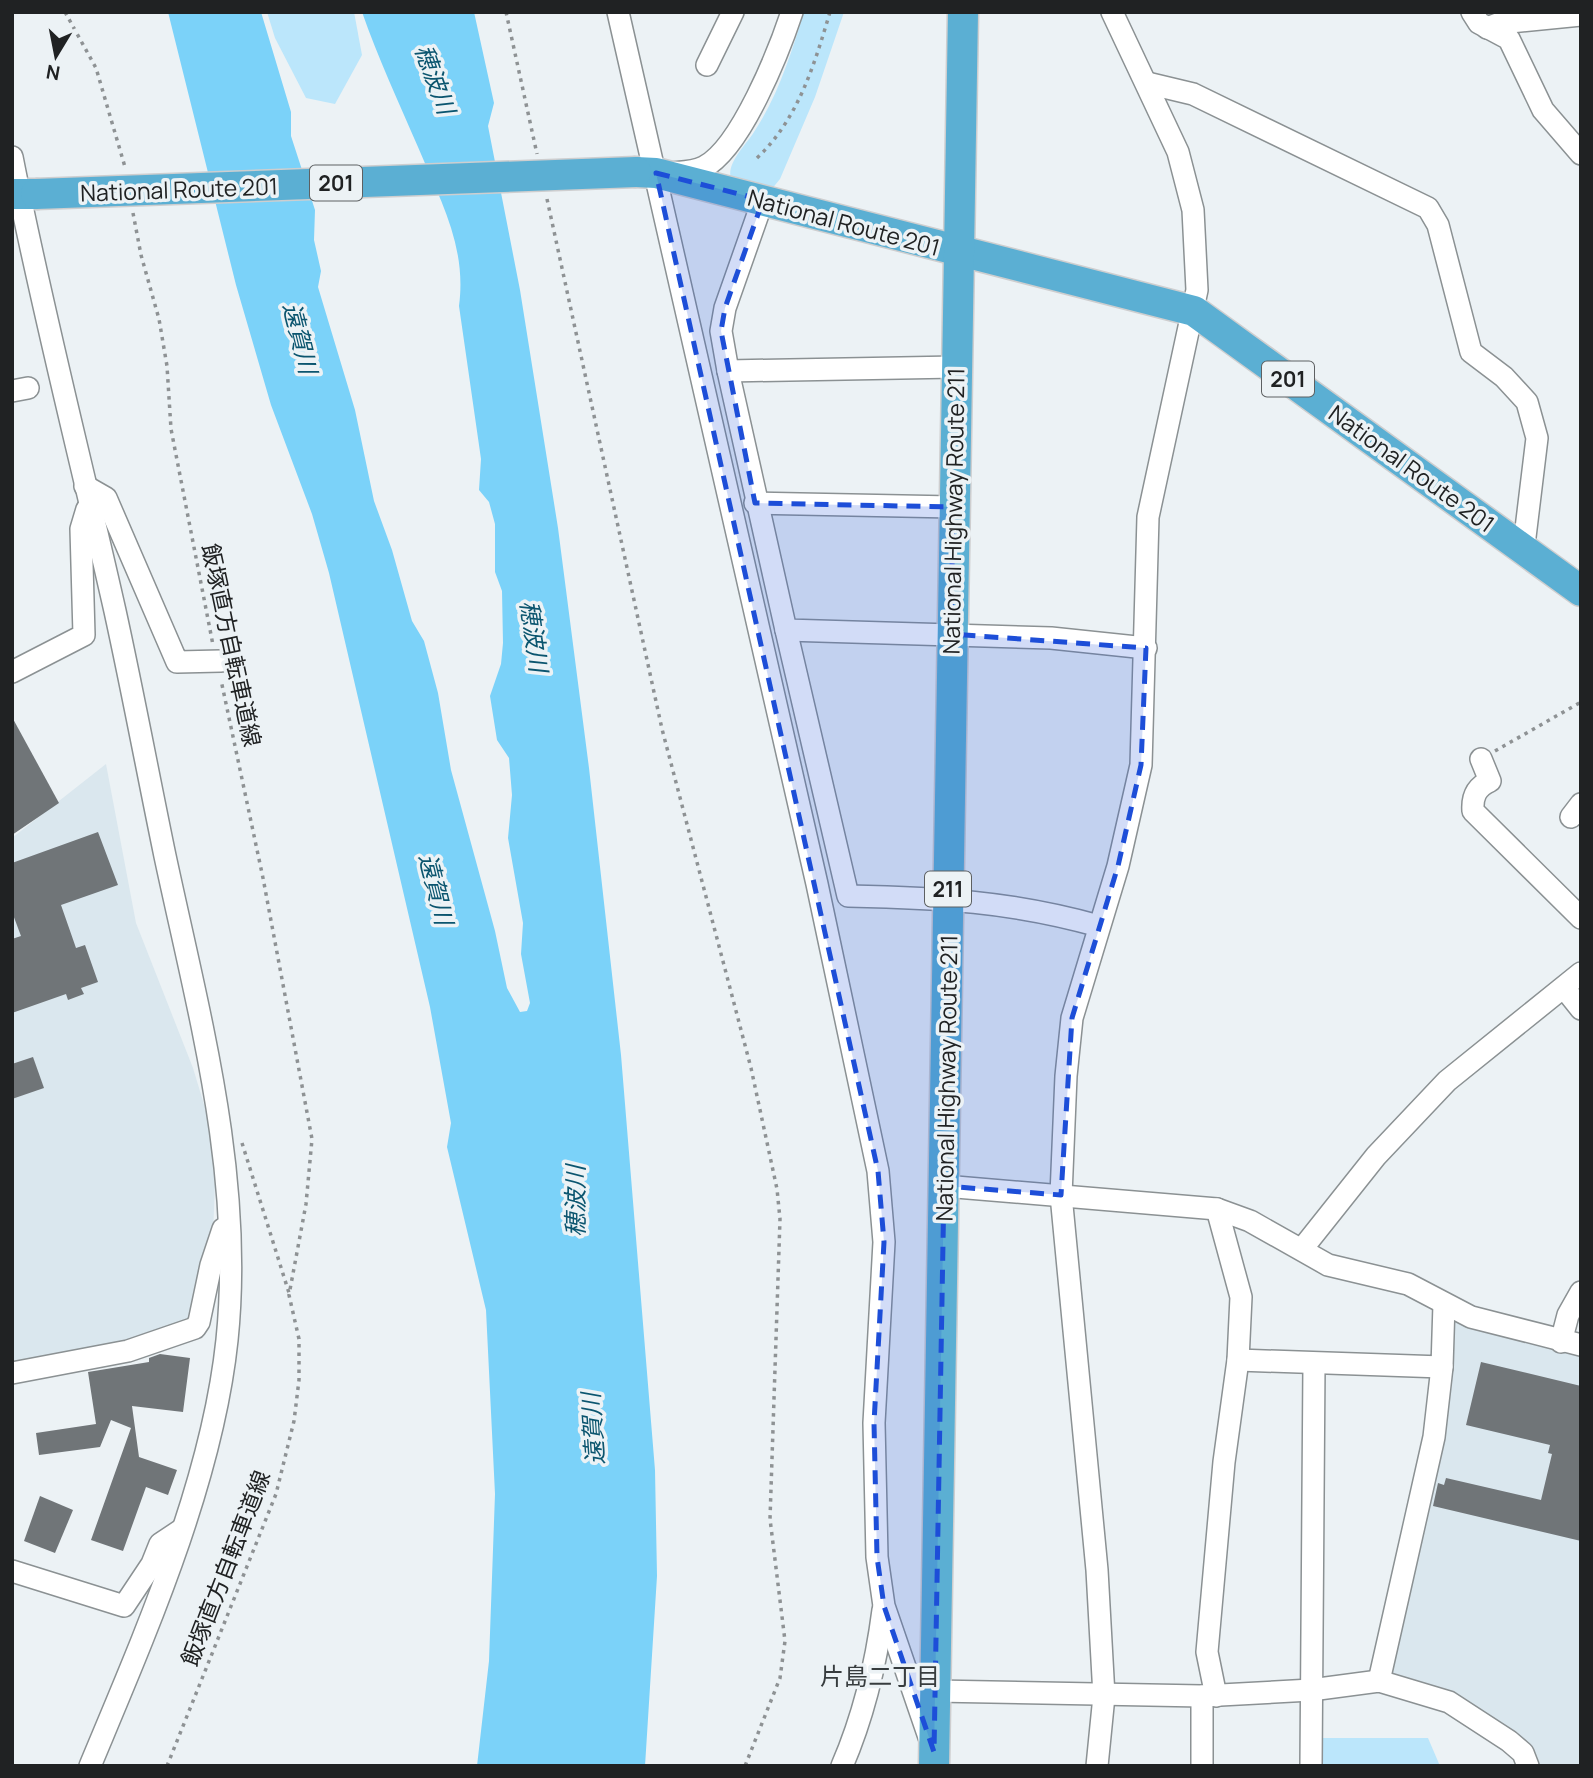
<svg xmlns="http://www.w3.org/2000/svg" width="1593" height="1778" viewBox="0 0 1593 1778" font-family="Manrope,'Noto Sans JP',sans-serif">
  <style>
    .built { fill: #dae7ee }
    .green { fill: #bbe6fb }
    .water { fill: #7bd2f9 }
    .building { fill: #707578 }
    .lines { fill: none; stroke-linecap: round; stroke-linejoin: round }
    .minor-casing { stroke: #8b9193; stroke-width: 24 }
    .highway-casing { stroke: #cececf; stroke-width: 33 }
    .path { stroke: #8e9294; stroke-width: 3.5; stroke-dasharray: 3.5 5; stroke-linecap: butt }
    .minor { stroke: #fff; stroke-width: 21 }
    .highway { stroke: #5bafd3; stroke-width: 30 }
    .highway-bridge-casing { stroke: #cececf; stroke-width: 33; stroke-linecap: butt }
    .highway-bridge { stroke: #5bafd3; stroke-width: 30 }
    .marked { fill: #1d4ed8; fill-opacity: 0.2; stroke: #1d4ed8; stroke-width: 5; stroke-dasharray: 14 9; stroke-linejoin: round }
    .labels { text-anchor: middle; dominant-baseline: central; stroke-width: 7; stroke-linejoin: round; paint-order: stroke }
    .shield { fill: #ecf2f5; stroke: #5d6062; stroke-width: 2 }
    .shield-label { font-size: 21px; font-weight: bold; fill: #202223 }
    .street-label { font-size: 23px; fill: #202223; stroke: #ecf2f5 }
    .water-label { font-size: 24px; font-style: italic; fill: #0b556f; stroke: #ecf2f5 }
    .neighbourhood-label { font-size: 24px; fill: #373c3e; stroke: #ecf2f5 }
  </style>
  <rect width="100%" height="100%" fill="#ecf2f5"/>
  <!-- built -->
  <g class="built">
    <polygon points="106,764 136,923 193,1068 209,1121 215,1185 213,1234 193,1314 182,1328 107,1349 12,1367 12,838"/>
    <polygon points="1449,1315 1581,1353 1581,1766 1535,1766 1529,1751 1508,1727 1457,1696 1386,1676"/>
  </g>
  <!-- green -->
  <g class="green">
    <polygon points="267,12 354,12 362,55 335,104 306,98 275,38"/>
    <path d="M804,12h40l-29,85 -35,82 -9,11 -40,-11c-5,-16 15,-34 23,-47 24,-36 37,-78 50,-120z"/>
    <polygon points="1318,1738 1428,1738 1440,1766 1318,1766"/>
  </g>
  <!-- water -->
  <path class="water" d="M168,12h93l30,100v24l24,74 -1,30 7,31 -3,16 37,123 19,91 18,49 20,71 12,20 14,52 13,77 44,161 12,57 13,24 7,-1 3,-8 -9,-49 2,-31 -15,-85 4,-43 -3,-37 -12,-18 -7,-44 11,-32 2,-21 -1,-52 -7,-19v-48l-6,-22 -10,-12 2,-31 -22,-153c8,-60 -19,-106 -41,-159 -19,-44 -40,-89 -56,-135h112l20,91 -6,23 32,164 38,238 31,240 32,287 34,415 2,106 -12,190h-168l12,-105 6,-167 -9,-184 -39,-163 4,-24 -21,-116 -101,-434 -17,-59 -41,-109 -35,-120z"/>
  <!-- building -->
  <g class="building">
    <polygon points="12,717 59,803 12,835"/>
    <polygon points="98,832 118,885 61,905 76,948 85,945 98,982 81,988 84,994 68,1000 66,994 12,1013 12,939 21,936 12,912 12,863"/>
    <polygon points="33,1057 44,1088 12,1099 12,1064"/>
    <polygon points="160,1354 190,1358 183,1412 132,1406 139,1457 177,1470 168,1495 146,1487 123,1551 91,1540 131,1428 111,1420 100,1447 39,1455 36,1433 96,1424 88,1372 149,1362 149,1358"/>
    <polygon points="1481,1362 1581,1386 1581,1541 1433,1506 1438,1483 1444,1485 1446,1478 1541,1500 1552,1454 1548,1453 1550,1445 1466,1425"/>
    <polygon points="40,1496 73,1510 55,1553 24,1541"/>
  </g>
  <g class="lines">
    <!-- minor casing -->
    <g class="minor-casing">
      <g id="minor">
        <polyline points="618,12 817,884 878,1171 884,1242 874,1423 877,1557 884,1606 929,1737"/>
        <polyline points="1472,12 1479,23 1509,39 1543,110 1581,154"/>
        <polyline points="1487,28 1500,23 1581,15"/>
        <polyline points="707,65 733,12"/>
        <polyline points="1147,83 1193,94 1428,208 1438,225 1471,352 1504,377 1527,402 1537,438 1525,537 1520,546"/>
        <path d="M12,157c30,153 69,303 103,454 18,82 33,163 50,245 34,159 79,320 62,484 -15,143 -82,294 -137,426"/>
        <path d="M672,173c11,-1 22,-1 32,-6 37,-19 75,-116 88,-155"/>
        <polyline points="956,367 728,371 786,630 1051,638 1146,648"/>
        <polyline points="728,371 721,331 725,308 763,200"/>
        <polyline points="12,391 28,388"/>
        <polyline points="85,486 106,498 177,662 221,661"/>
        <polyline points="755,503 953,507"/>
        <path d="M786,630l62,266c91,2 162,5 251,30"/>
        <polyline points="12,672 84,635 81,529 87,509"/>
        <path d="M1481,759l9,22c-14,6 -18,16 -17,30l108,107"/>
        <polyline points="1571,817 1581,804"/>
        <polyline points="1565,989 1581,1009"/>
        <polyline points="944,1186 1217,1209 1250,1221 1328,1265 1408,1284 1471,1317 1581,1345"/>
        <polyline points="1302,1249 1376,1156 1447,1081 1581,973"/>
        <polyline points="1561,1342 1568,1315 1581,1292"/>
        <polyline points="1238,1360 1442,1367 1444,1304"/>
        <polyline points="12,1373 128,1351 195,1328 199,1322 211,1265 223,1229"/>
        <polyline points="12,1571 124,1606 152,1564 160,1544 181,1530"/>
        <polyline points="1379,1681 1434,1437 1442,1367"/>
        <polyline points="935,1691 1202,1696 1311,1690 1379,1681 1449,1702 1509,1741 1523,1753 1528,1766"/>
        <polyline points="1216,1696 1207,1652 1224,1462 1238,1360 1241,1297 1217,1209"/>
        <path d="M842,1766c22,-51 34,-101 41,-156"/>
        <polyline points="1097,1766 1104,1696 1097,1570 1061,1195 1066,1076 1072,1018 1118,866 1141,765 1148,517 1197,290 1193,210 1178,152 1112,12"/>
        <polyline points="1202,1766 1202,1696"/>
        <polyline points="1311,1766 1314,1364"/>
      </g>
    </g>
    <!-- highway casing -->
    <g class="highway-casing">
      <g id="highway">
        <polyline points="636,172 656,173 1194,311 1581,591"/>
        <polyline points="12,194 36,194"/>
        <polyline points="934,1766 963,12"/>
      </g>
    </g>
    <!-- path -->
    <g class="path">
      <polyline points="65,12 96,68 125,167"/>
      <polyline points="506,12 537,154"/>
      <path d="M757,158c41,-39 57,-92 73,-146"/>
      <polyline points="547,199 662,729 751,1068 777,1189 780,1219 770,1519 785,1641 780,1678 745,1766"/>
      <polyline points="133,213 141,255 159,319 167,366 171,429 213,645"/>
      <polyline points="1495,751 1581,702"/>
      <polyline points="242,1143 289,1293"/>
      <polyline points="167,1766 276,1494 294,1421 299,1380 299,1339 289,1295 306,1204 312,1139 263,878 221,680"/>
    </g>
    <!-- minor -->
    <use href="#minor" class="minor"/>
    <!-- highway -->
    <use href="#highway" class="highway"/>
    <!-- highway-bridge casing -->
    <g class="highway-bridge-casing">
      <polyline id="highway-bridge" points="36,194 636,172"/>
    </g>
    <!-- highway-bridge -->
    <use href="#highway-bridge" class="highway-bridge"/>
  </g>
  <!-- marked area -->
  <path class="marked" d="M656,173l107,27 -38,108 -4,23 34,172 198,4 -2,127 195,14 -5,117 -23,101 -46,152 -11,177 -117,-9 -10,566 -50,-146 -7,-49 -3,-134 10,-181 -6,-71z"/>
  <g class="labels">
    <!-- shield labels -->
    <g class="shield">
      <rect x="310" y="165.5" width="52" height="35" rx="5"/>
      <rect x="1262" y="361.5" width="52" height="35" rx="5"/>
      <rect x="925" y="871.5" width="46" height="35" rx="5"/>
    </g>
    <g class="shield-label">
      <text x="336" y="183">201</text>
      <text x="1288" y="379">201</text>
      <text x="948" y="889">211</text>
    </g>
    <!-- street labels -->
    <g class="street-label">
      <text transform="translate(179 189) rotate(-2)">National Route 201</text>
      <text transform="translate(844 222) rotate(15)">National Route 201</text>
      <text transform="translate(1412 468) rotate(36)">National Route 201</text>
      <text transform="translate(953 511) rotate(-89)">National Highway Route 211</text>
      <text transform="translate(232 645) rotate(78)">飯塚直方自転車道線</text>
      <text transform="translate(946 1078) rotate(-89)">National Highway Route 211</text>
      <text transform="translate(225 1568) rotate(-69)">飯塚直方自転車道線</text>
    </g>
    <!-- water labels -->
    <g class="water-label">
      <text transform="translate(436 79) rotate(70)">穂波川</text>
      <text transform="translate(301 338) rotate(76)">遠賀川</text>
      <text transform="translate(535 636) rotate(82)">穂波川</text>
      <text transform="translate(437 889) rotate(76)">遠賀川</text>
      <text transform="translate(574 1201) rotate(-90)">穂波川</text>
      <text transform="translate(592 1429) rotate(-94)">遠賀川</text>
    </g>
    <!-- neighbourhood labels -->
    <g class="neighbourhood-label">
      <text x="880" y="1675">片島二丁目</text>
    </g>
  </g>
  <!-- border -->
  <rect width="1593" height="1778" fill="none" stroke="#202223" stroke-width="28"/>
  <!-- north arrow -->
  <g transform="translate(56 56) rotate(190)" stroke="#ecf2f5" stroke-width="5" paint-order="stroke">
  <path d="M0-5L12 26L0 18L-12 26Z" fill="#202223"/>
  <text y="-10" font-size="19" font-weight="bold" text-anchor="middle" fill="#202223">N</text>
  </g>
</svg>
